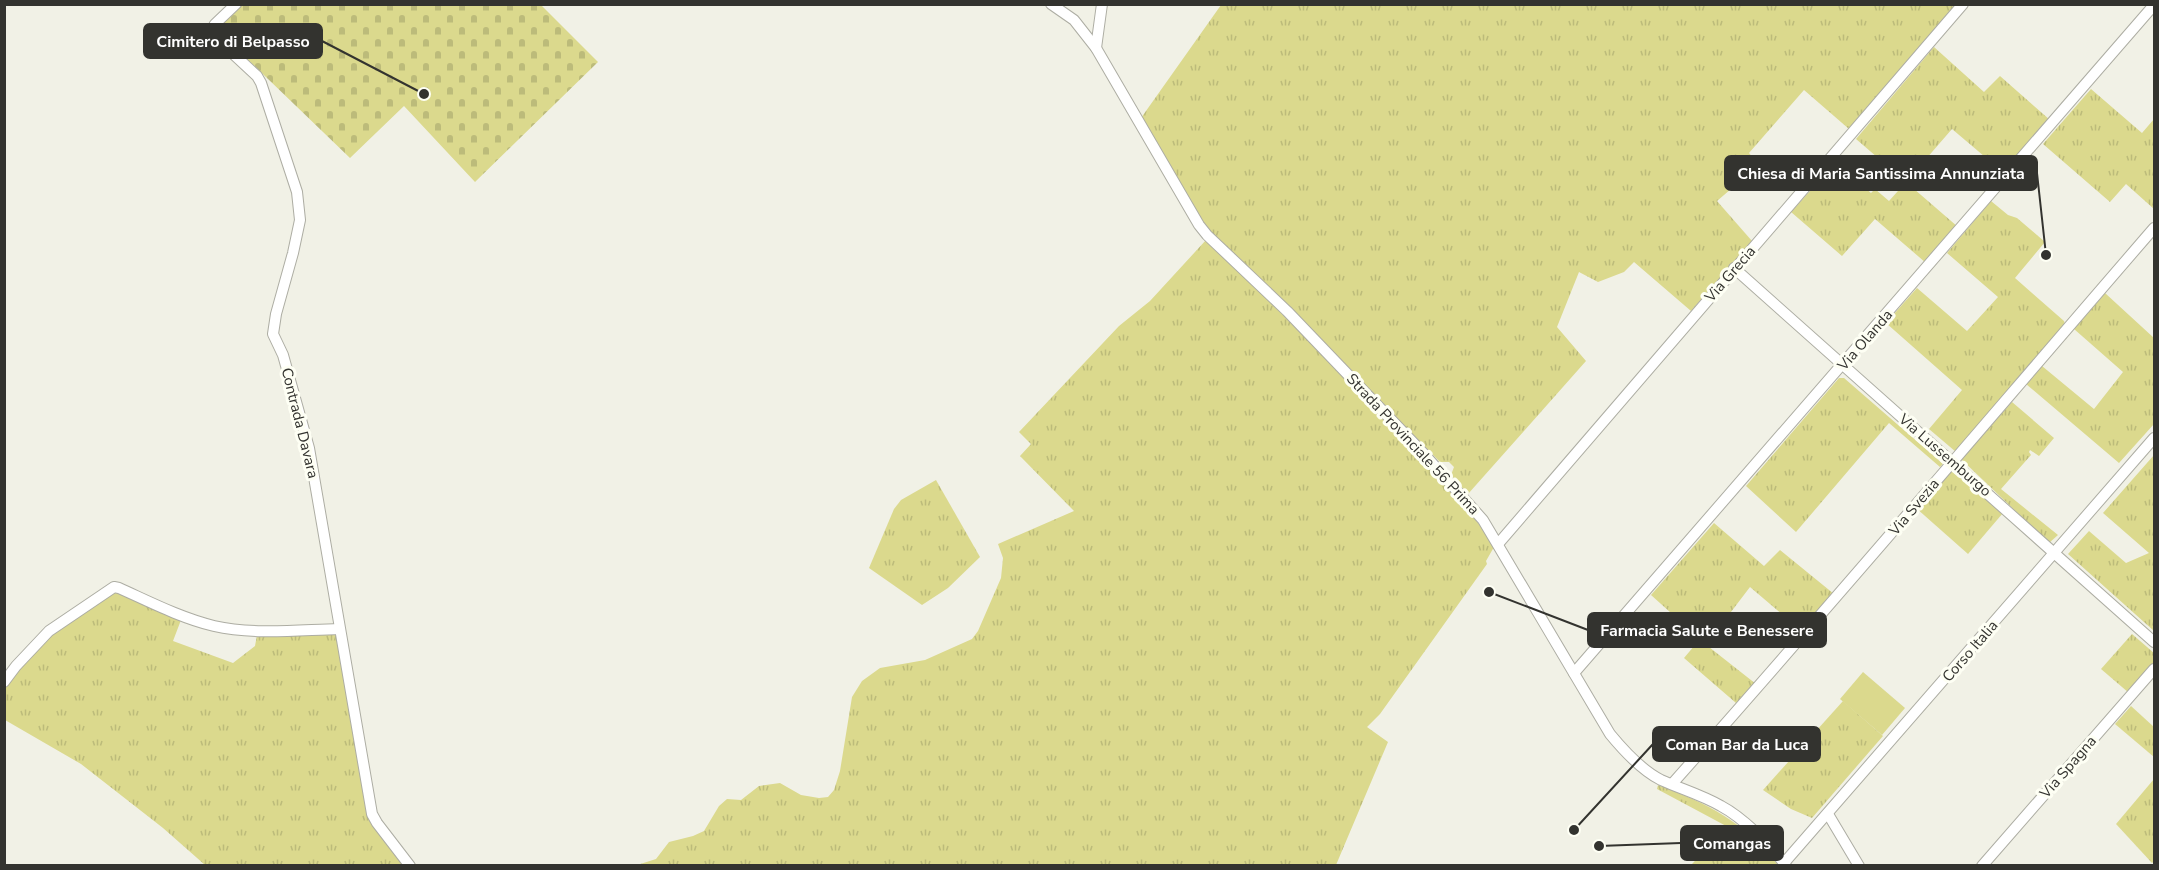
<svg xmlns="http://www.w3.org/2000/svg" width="2159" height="870" viewBox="0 0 2159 870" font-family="'Nunito Sans',sans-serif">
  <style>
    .grass { fill: url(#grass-tufts) }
    .cemetery { fill: url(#cemetery-stones) }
    .garden { fill: #dbd98d }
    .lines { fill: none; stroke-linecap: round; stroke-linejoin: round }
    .minor-casing { stroke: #adada3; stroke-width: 12 }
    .minor { stroke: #fff; stroke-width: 10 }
    .labels { text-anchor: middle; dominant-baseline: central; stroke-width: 6; stroke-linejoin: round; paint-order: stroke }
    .street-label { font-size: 15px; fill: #33332f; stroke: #fefff4 }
    .leader { fill: none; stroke: #33332f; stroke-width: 2 }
    .callout-dot { fill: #33332f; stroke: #fefff4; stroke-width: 2 }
    .callout { fill: #33332f; stroke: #33332f; stroke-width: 2 }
    .callout-label { font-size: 16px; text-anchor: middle; font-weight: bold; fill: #fff }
  </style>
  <defs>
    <pattern id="grass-tufts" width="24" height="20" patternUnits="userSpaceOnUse" patternTransform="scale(1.5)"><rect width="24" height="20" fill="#dbd98d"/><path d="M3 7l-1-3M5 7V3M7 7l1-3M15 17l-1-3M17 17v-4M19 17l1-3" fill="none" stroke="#bcbb7a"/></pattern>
    <pattern id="cemetery-stones" width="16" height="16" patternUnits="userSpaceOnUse" patternTransform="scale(1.5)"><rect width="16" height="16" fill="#dbd98d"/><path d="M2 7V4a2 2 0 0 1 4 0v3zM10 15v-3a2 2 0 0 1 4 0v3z" fill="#bcbb7a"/></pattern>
  </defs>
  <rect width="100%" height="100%" fill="#f1f1e6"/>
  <!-- grass -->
  <g class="grass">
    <polygon points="1221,5 1957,5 1849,129 1804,90 1749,153 1759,165 1717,201 1752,241 1691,311 1634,262 1624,272 1598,282 1579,272 1557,327 1586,361 1468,494 1451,475 1454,467 1449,462 1440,462 1210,231 1185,201 1141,118"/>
    <polygon points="1934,47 1984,92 2000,76 2050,120 2004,173 1952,129 1906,182 1958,227 1926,263 1875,219 1842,256 1791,212 1840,158 1850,167 1849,174 1871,193 1875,189 1889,201 1906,182 1856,139"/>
    <polygon points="2091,89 2142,133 2154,119 2154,209 2126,184 2110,202 2043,144"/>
    <polygon points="1991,201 2008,215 2017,218 2045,242 2015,278 2064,321 2065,324 1956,452 1929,429 1962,390 1886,323 1917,288 1967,331 1998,297 1947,253"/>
    <path d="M1206,240c70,67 138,135 203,206 30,32 63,63 85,101l-8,14 1,3 -107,150 -13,13 21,15 -52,123 -702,1 22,-7 13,-17 24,-6 11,-5 15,-25 8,-7 14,1 18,-14 21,-3 21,12 18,3 9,-1 6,-7 6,-19 12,-74 10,-16 18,-13 45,-8 47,-21 6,-8 23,-53 2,-20 -5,-14 76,-33 -54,-55 11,-12 -12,-12 100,-106 31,-25z"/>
    <polygon points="2105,293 2154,338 2154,424 2119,463 2026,384 2042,366 2094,409 2123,372 2074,329"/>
    <polygon points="1839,378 1844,378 1943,464 1940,467 1889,423 1796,532 1746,486"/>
    <polygon points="2012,402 2054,438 2039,456 2030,450 2029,452 2031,455 2001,489 2058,535 2049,543 1962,460 1963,457"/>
    <polygon points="2154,455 2154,631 2068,554 2089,531 2126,563 2149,553 2103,513"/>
    <polygon points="1952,470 1955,470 2003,513 1968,554 1916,508"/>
    <polygon points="936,480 980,557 948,588 922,605 869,568 894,509 901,500"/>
    <polygon points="1714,523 1764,566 1780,550 1834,594 1802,631 1750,587 1718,629 1709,647 1756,684 1736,703 1684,658 1700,639 1651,595"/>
    <polygon points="114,591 181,620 173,641 233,663 255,646 257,635 336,633 366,802 407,865 205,865 163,828 81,764 5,720 5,687 48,636"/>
    <polygon points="2132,634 2154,653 2154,663 2129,693 2101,669"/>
    <polygon points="1843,701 1883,736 1812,818 1791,809 1763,790"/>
    <polygon points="2131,706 2154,727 2154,757 2115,724"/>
    <polygon points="2154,779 2154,861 2152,863 2116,824"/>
    <path d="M1658,785c51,19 86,37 120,80h-87l37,-38 -71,-38z"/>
  </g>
  <!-- cemetery -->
  <polygon class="cemetery" points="242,5 541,5 598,62 475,182 404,106 350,158 216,29"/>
  <!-- garden -->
  <polygon class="garden" points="1863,672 1905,708 1882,735 1840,699"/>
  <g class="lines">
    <!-- minor casing -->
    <g class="minor-casing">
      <g id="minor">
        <polyline points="236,4 215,24 211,31 214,36 257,76 261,83 297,192 300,220 293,253 276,314 273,334 283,355 309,448 372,814 377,823 410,866"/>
        <path d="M1051,4l23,16 22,28 103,177 8,10 80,76 137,143 59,66 127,214c14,17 31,36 51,46 20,9 41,15 60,26 21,11 51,40 65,60"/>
        <polyline points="1096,48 1102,4"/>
        <polyline points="1734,268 2154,642"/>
        <polyline points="1498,544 1963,4"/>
        <polyline points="1574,673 2154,5"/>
        <path d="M4,682l12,-16 33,-35 65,-44 5,1c31,14 62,30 95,38 40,9 84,4 125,3"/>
        <path d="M1672,784c163,-183 322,-371 482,-556"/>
        <polyline points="1828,814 1859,866"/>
        <polyline points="1784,863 2154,438"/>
        <polyline points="1982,866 2154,669"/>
      </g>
    </g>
    <!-- minor -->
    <use href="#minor" class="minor"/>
  </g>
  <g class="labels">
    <!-- street labels -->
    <g class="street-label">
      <text transform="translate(1730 274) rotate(-49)">Via Grecia</text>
      <text transform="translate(1865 340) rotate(-49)">Via Olanda</text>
      <text transform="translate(300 423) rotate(76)">Contrada Davara</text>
      <text transform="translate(1413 444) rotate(47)">Strada Provinciale 56 Prima</text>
      <text transform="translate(1945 455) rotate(41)">Via Lussemburgo</text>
      <text transform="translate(1914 507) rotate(-50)">Via Svezia</text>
      <text transform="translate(1970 651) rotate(-49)">Corso Italia</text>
      <text transform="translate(2068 767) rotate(-49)">Via Spagna</text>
    </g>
  </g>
  <!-- callouts -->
  <path class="leader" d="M424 94L322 41M2046 255L2037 173M1489 592L1588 630M1574 830L1653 744M1599 846L1681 843"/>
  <g class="callout-dot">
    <circle cx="424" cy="94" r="6"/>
    <circle cx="2046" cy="255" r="6"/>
    <circle cx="1489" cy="592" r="6"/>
    <circle cx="1574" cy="830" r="6"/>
    <circle cx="1599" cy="846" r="6"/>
  </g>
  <g class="callout">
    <rect x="144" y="24" width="178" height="34" rx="6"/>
    <rect x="1725" y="156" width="312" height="34" rx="6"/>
    <rect x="1588" y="613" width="238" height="34" rx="6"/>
    <rect x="1653" y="727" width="167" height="34" rx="6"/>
    <rect x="1681" y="826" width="102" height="34" rx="6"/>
  </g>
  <g class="callout-label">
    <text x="233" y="47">Cimitero di Belpasso</text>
    <text x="1881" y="179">Chiesa di Maria Santissima Annunziata</text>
    <text x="1707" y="636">Farmacia Salute e Benessere</text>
    <text x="1737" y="750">Coman Bar da Luca</text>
    <text x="1732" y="849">Comangas</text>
  </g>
  <!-- border -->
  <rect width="2159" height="870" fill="none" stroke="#33332f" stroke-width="12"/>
</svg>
